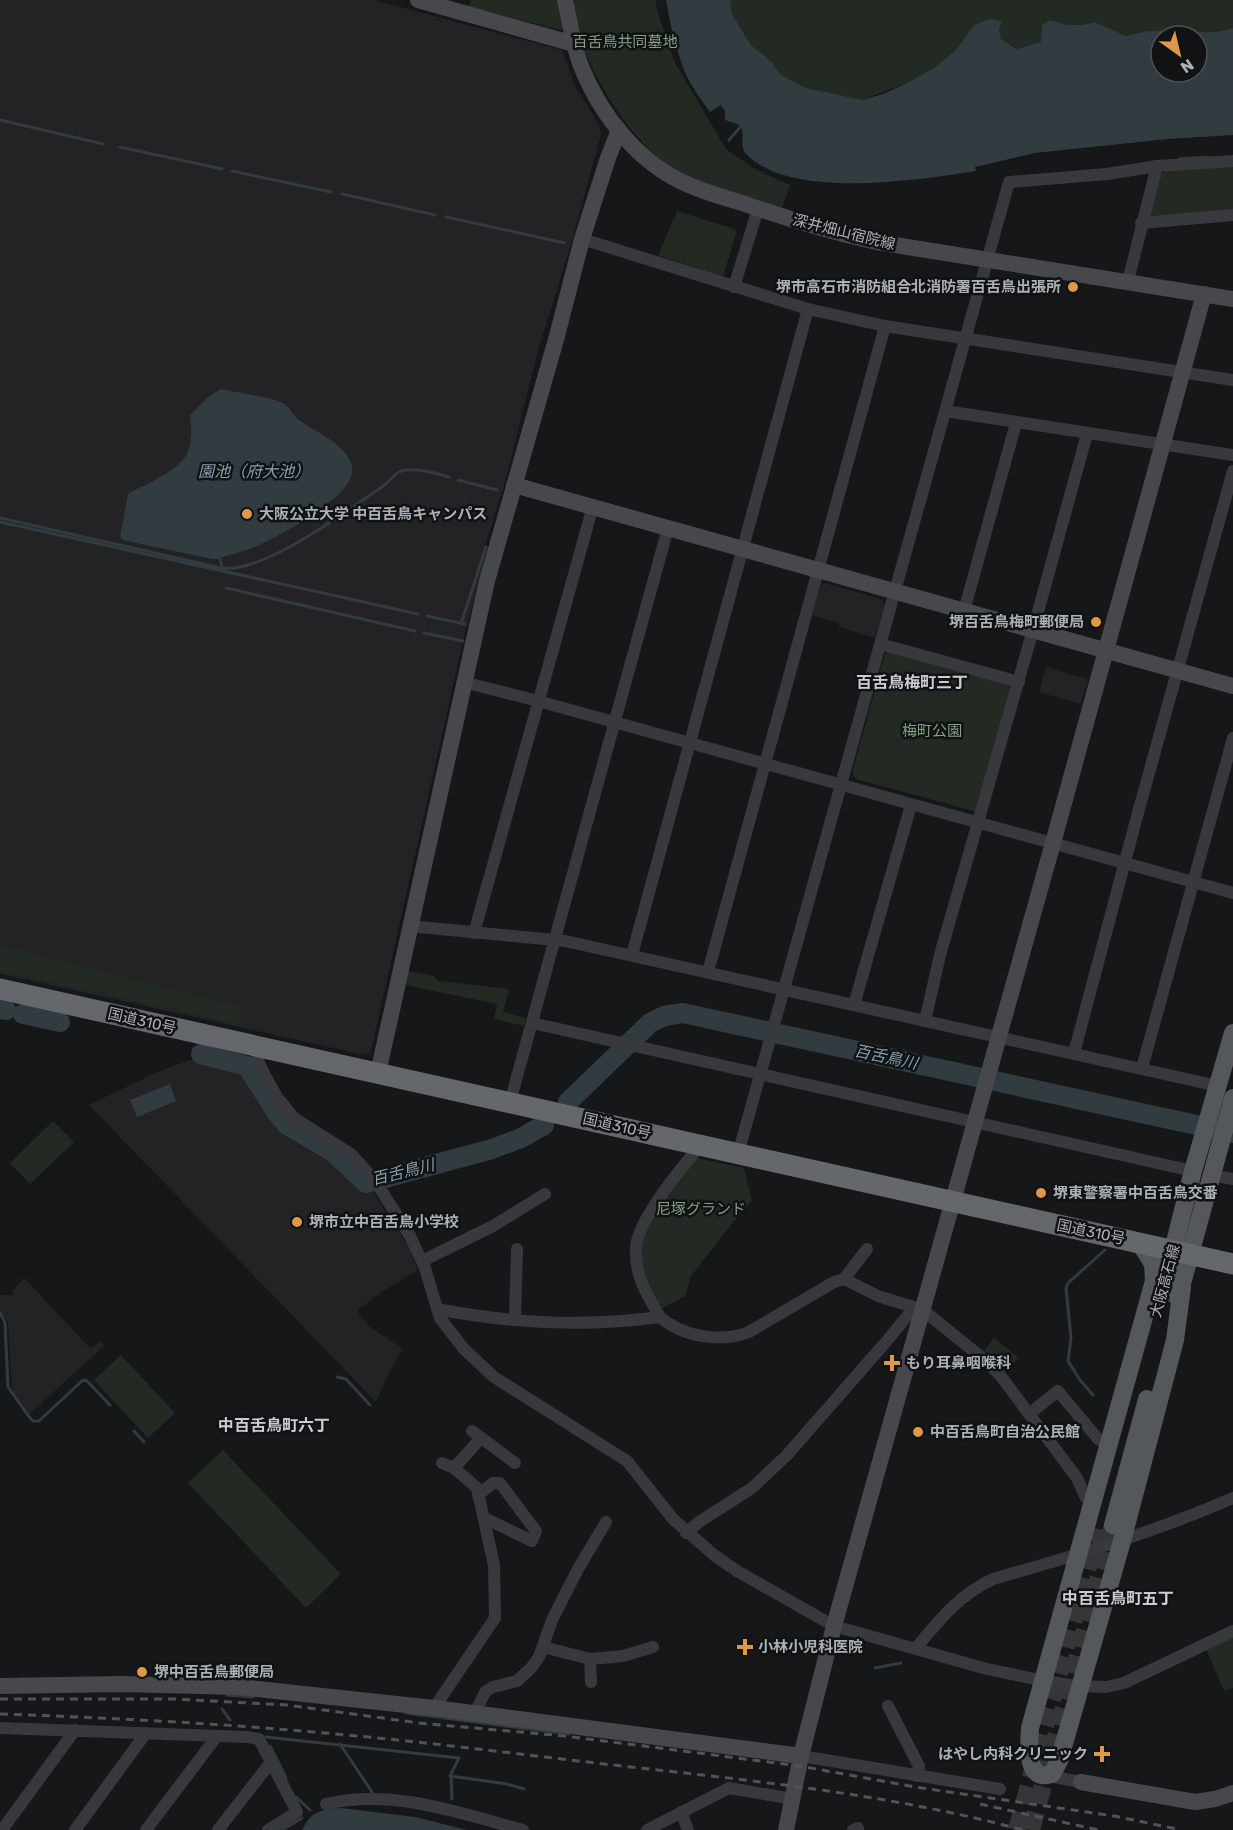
<svg xmlns="http://www.w3.org/2000/svg" width="1233" height="1830" viewBox="0 0 1233 1830" font-family="Rubik,'Noto Sans JP',sans-serif">
  <style>
    .built { fill: #232325 }
    .green { fill: #232a23 }
    .water { fill: #313b40; fill-rule: evenodd }
    .lines { fill: none; stroke-linecap: round; stroke-linejoin: round }
    .stream { stroke: #313b40; stroke-width: 3 }
    .river { stroke: #313b40; stroke-width: 20 }
    .primary-tunnel { stroke: #343638; stroke-width: 18; stroke-dasharray: 18 9; stroke-linecap: butt }
    .street { stroke: #38393d; stroke-width: 12 }
    .secondary { stroke: #46484c; stroke-width: 16 }
    .primary { stroke: #54575b; stroke-width: 18 }
    .highway { stroke: #64686d; stroke-width: 21 }
    .rail { stroke: #515357; stroke-width: 3; stroke-dasharray: 8 6; stroke-linecap: butt }
    .poi-dot { fill: #df9748; stroke: #111213; stroke-width: 2 }
    .labels { text-anchor: middle; dominant-baseline: central; stroke-width: 5; stroke-linejoin: round; paint-order: stroke }
    .park-label { font-size: 15px; fill: #85a083; stroke: #111213 }
    .street-label { font-size: 15px; fill: #aab0b7; stroke: #111213 }
    .poi-label { font-size: 15px; font-weight: bold; fill: #aab0b7; stroke: #111213; text-anchor: start }
    .water-label { font-size: 16px; font-style: italic; fill: #85a0ae; stroke: #111213 }
    .neighbourhood-label { font-size: 16px; font-weight: bold; fill: #caced3; stroke: #111213 }
  </style>
  <rect width="100%" height="100%" fill="#161718"/>
  <!-- built -->
  <g class="built">
    <polygon points="0,0 374,0 562,50 576,88 599,124 601,134 598,145 571,245 539,347 505,482 485,546 488,547 463,641 371,1051 365,1055 0,974"/>
    <polygon points="825,583 881,599 885,605 875,638 839,627 839,623 812,615 820,586"/>
    <polygon points="1046,667 1088,679 1081,704 1039,692"/>
    <polygon points="200,1058 242,1068 249,1072 280,1122 299,1137 332,1155 343,1167 346,1165 364,1189 369,1186 408,1246 418,1270 380,1293 357,1311 369,1326 403,1349 389,1372 376,1402 89,1105 155,1073 189,1060"/>
    <polygon points="24,1278 91,1349 100,1341 104,1346 29,1414 12,1390 8,1323 0,1310 0,1292 0,1295 13,1295 12,1291"/>
  </g>
  <!-- green -->
  <g class="green">
    <polygon points="471,0 558,0 564,27 561,30 469,7"/>
    <path d="M574,0h81l4,16 16,47 51,86 27,19 37,17 -8,23c-36,-12 -75,-20 -108,-39 -34,-20 -71,-74 -86,-111 -7,-18 -12,-39 -14,-58z"/>
    <path d="M730,0h503v28c-34,12 -73,-3 -107,8l-31,-14 -13,3h-15l-17,-5 -8,6 -1,16 -25,7 -15,-10 -2,-9 -26,-4 -18,25 -21,17 -27,15 -45,17 -57,-11 -25,-15 -8,-12 -21,-17 -19,-31z"/>
    <polygon points="1233,166 1233,210 1153,218 1149,213 1161,174 1166,171"/>
    <polygon points="677,211 737,230 723,277 658,255"/>
    <polygon points="889,651 1009,684 1011,689 978,809 974,811 856,779 852,773 885,654"/>
    <polygon points="0,945 242,1007 238,1024 0,971"/>
    <polygon points="408,971 434,976 438,981 509,989 503,1012 526,1018 524,1026 494,1019 497,1004 405,985"/>
    <polygon points="53,1121 74,1142 30,1184 10,1163"/>
    <polygon points="696,1158 744,1168 752,1201 737,1217 691,1276 685,1296 661,1309 644,1280 640,1262 642,1235 651,1219"/>
    <polygon points="994,1338 1019,1358 1002,1372 992,1364 995,1361 990,1355 984,1351"/>
    <polygon points="121,1355 175,1413 148,1438 94,1380"/>
    <polygon points="223,1450 341,1574 306,1608 188,1483"/>
    <polygon points="1233,1636 1233,1688 1224,1691 1206,1649"/>
  </g>
  <!-- water -->
  <g class="water">
    <path d="M666,0h64l2,14 19,31 21,17 8,12 25,14 57,12 21,-6 24,-11 27,-15 21,-17 18,-25 16,-7 9,1 4,2 -3,8 2,9 15,10 25,-7 1,-17 8,-5 17,5h15l13,-3 31,14c13,-4 27,-6 42,-6 23,0 43,6 65,-2v107l-65,4 -133,14 -60,14 1,4c-59,9 -183,29 -229,-16 -9,-8 -1,-21 -7,-30l-15,-5v-9l-4,-6 -11,7c-9,-13 -19,-25 -25,-40 -9,-22 -15,-48 -19,-72zM1161,36h36v36h-36z"/>
    <path d="M221,389c13,3 55,9 63,15 6,3 9,12 15,16 17,13 61,29 52,57 -8,24 -68,57 -90,67 -14,7 -29,10 -44,15h-5l-89,-19 -3,-3 8,-43c6,-5 13,-6 20,-10 36,-20 47,-26 42,-69l18,-18z"/>
    <polygon points="170,1084 176,1101 137,1117 130,1100"/>
    <path d="M341,1808l74,9 52,13h-165c9,-19 18,-20 39,-22z"/>
  </g>
  <g class="lines">
    <!-- stream -->
    <g class="stream">
      <polyline points="0,120 103,144"/>
      <polyline points="729,140 741,126"/>
      <polyline points="120,147 222,169"/>
      <polyline points="1179,159 1208,157"/>
      <polyline points="232,171 331,192"/>
      <polyline points="342,194 435,215"/>
      <polyline points="446,217 565,243"/>
      <polyline points="458,480 497,490"/>
      <path d="M0,518l221,50c43,6 125,-57 161,-81 6,-4 11,-12 17,-15 13,-6 37,1 50,5"/>
      <polyline points="0,522 418,614"/>
      <polyline points="220,558 222,568"/>
      <polyline points="226,588 415,631"/>
      <polyline points="427,616 465,624"/>
      <polyline points="461,624 486,547"/>
      <polyline points="424,633 463,641"/>
      <polyline points="369,1183 370,1186"/>
      <polyline points="0,1312 5,1323 8,1387 30,1418 33,1421 39,1421 83,1380 87,1381 110,1405"/>
      <polyline points="337,1377 346,1379 370,1405"/>
      <polyline points="1093,1395 1080,1380 1068,1361 1071,1338 1066,1288 1068,1283 1105,1250"/>
      <polyline points="134,1431 144,1442"/>
      <polyline points="875,1668 901,1663"/>
      <polyline points="227,1695 253,1697"/>
      <polyline points="222,1709 230,1720"/>
      <polyline points="406,1713 569,1734"/>
      <polyline points="266,1737 459,1758 451,1774 452,1799"/>
      <polyline points="340,1744 374,1795"/>
      <polyline points="270,1746 286,1778"/>
      <polyline points="450,1776 507,1784 524,1789"/>
      <polyline points="296,1797 310,1810"/>
      <polyline points="282,1830 302,1818"/>
    </g>
    <!-- river -->
    <g class="river">
      <polyline points="0,1009 6,1010"/>
      <polyline points="23,1014 60,1022"/>
      <polyline points="201,1054 247,1066 277,1113 287,1125 333,1152 366,1183 492,1149 521,1138 544,1125"/>
      <polyline points="568,1102 650,1023 664,1016 683,1013 1233,1133"/>
    </g>
    <!-- primary-tunnel -->
    <g class="primary-tunnel">
      <polyline points="1017,1830 1098,1529"/>
      <polyline points="1031,1830 1113,1525"/>
    </g>
    <!-- street -->
    <g class="street">
      <polyline points="1141,223 1233,215"/>
      <polyline points="582,239 808,309 885,326 1233,380"/>
      <polyline points="1128,281 1157,166"/>
      <polyline points="734,287 758,209"/>
      <polyline points="945,411 1233,455"/>
      <polyline points="964,611 1016,423"/>
      <polyline points="880,644 1019,682"/>
      <polyline points="463,682 538,701 1233,893"/>
      <polyline points="409,926 565,941 1218,1086"/>
      <polyline points="474,933 593,506"/>
      <polyline points="632,955 808,309"/>
      <polyline points="708,972 885,326"/>
      <polyline points="854,1005 911,805"/>
      <polyline points="925,1021 940,955 1033,630 1087,434"/>
      <polyline points="532,1023 1193,1171"/>
      <polyline points="259,1048 257,1058 262,1070 277,1097 294,1118 351,1154 374,1179 410,1236 425,1268 440,1318 464,1349 494,1377 627,1461 673,1519 714,1555 737,1571 834,1626 987,1669 1035,1679 1075,1686 1106,1687 1124,1683 1233,1631"/>
      <polyline points="1074,1053 1139,809 1233,471"/>
      <polyline points="1142,1068 1233,738"/>
      <polyline points="510,1102 668,528"/>
      <polyline points="738,1154 1009,182 1107,174 1157,166 1233,161"/>
      <polyline points="1212,1175 1233,1179"/>
      <polyline points="422,1261 493,1226 545,1194"/>
      <polyline points="844,1279 878,1296 923,1310 981,1357 1000,1375 1077,1478 1086,1498 1092,1503"/>
      <path d="M437,1309c72,14 150,18 223,8 -13,-21 -26,-44 -24,-70 2,-27 46,-80 64,-101"/>
      <path d="M660,1317c23,20 61,26 89,15l85,-50 10,-3 23,-30"/>
      <polyline points="515,1318 517,1249"/>
      <polyline points="1029,1414 1058,1391 1098,1439 1109,1444"/>
      <polyline points="472,1431 515,1463"/>
      <polyline points="454,1468 481,1438"/>
      <polyline points="478,1495 493,1483 500,1483 536,1531 532,1541 484,1518"/>
      <polyline points="686,1533 699,1522 752,1488 787,1455 885,1343 913,1309"/>
      <polyline points="543,1647 590,1659 623,1656 653,1647"/>
      <path d="M916,1648c24,-29 43,-53 77,-69 81,-23 162,-47 240,-81"/>
      <polyline points="590,1659 591,1682"/>
      <polyline points="888,1706 919,1766 917,1776"/>
      <polyline points="434,1708 495,1618 494,1565 477,1488 454,1468 442,1463"/>
      <polyline points="475,1713 485,1692 493,1687 517,1681 531,1668 539,1657 552,1620 578,1569 606,1522"/>
      <polyline points="0,1728 247,1737 259,1739 297,1812 268,1830"/>
      <polyline points="801,1756 1000,1789"/>
      <polyline points="1044,1775 1081,1782"/>
      <path d="M326,1804c65,-16 134,9 197,26"/>
      <polyline points="681,1812 688,1830"/>
      <polyline points="2,1830 75,1730"/>
      <polyline points="75,1830 146,1733"/>
      <polyline points="146,1830 217,1736"/>
      <polyline points="218,1830 271,1762"/>
      <polyline points="647,1830 729,1788 793,1799"/>
      <polyline points="853,1830 858,1828"/>
    </g>
    <!-- secondary -->
    <g class="secondary">
      <polyline points="418,0 574,44"/>
      <path d="M565,0c5,22 8,45 16,66 20,50 58,98 108,119 18,8 37,13 56,19 43,15 87,28 131,38l357,57"/>
      <polyline points="514,485 1233,686"/>
      <polyline points="378,1073 487,581 557,336 582,239 608,158 619,130"/>
      <polyline points="0,1686 121,1684 239,1687 434,1708 801,1756"/>
      <polyline points="1081,1782 1195,1802 1215,1799 1233,1793"/>
      <polyline points="786,1830 801,1756 834,1626 1053,843 1204,294"/>
    </g>
    <!-- primary -->
    <g class="primary">
      <path d="M1140,1243l13,21 1,17 -124,447c-1,16 -5,55 22,46l7,-13 63,-220 53,-201 7,-53"/>
      <polyline points="1161,1297 1193,1171 1233,1033"/>
      <polyline points="1178,1298 1233,1098"/>
      <polyline points="1113,1525 1147,1399"/>
    </g>
    <!-- highway -->
    <polyline class="highway" points="0,989 1233,1264"/>
    <!-- rail -->
    <g class="rail">
      <polyline points="0,1699 174,1699 287,1705 419,1723 565,1736 800,1766 915,1787 1114,1816 1177,1829"/>
      <path d="M0,1714c116,4 231,10 347,21 86,8 171,19 257,29 141,16 282,29 419,66"/>
      <polyline points="980,1804 1099,1830"/>
    </g>
  </g>
  <!-- markers -->
  <g class="poi-dot">
    <circle cx="1073" cy="287" r="6"/>
    <circle cx="247" cy="514" r="6"/>
    <circle cx="1096" cy="622" r="6"/>
    <circle cx="1041" cy="1193" r="6"/>
    <circle cx="297" cy="1222" r="6"/>
    <path d="M889 1354h6v6h6v6h-6v6h-6v-6h-6v-6h6z"/>
    <circle cx="918" cy="1432" r="6"/>
    <path d="M742 1638h6v6h6v6h-6v6h-6v-6h-6v-6h6z"/>
    <circle cx="142" cy="1672" r="6"/>
    <path d="M1099 1745h6v6h6v6h-6v6h-6v-6h-6v-6h6z"/>
  </g>
  <g class="labels">
    <!-- park labels -->
    <g class="park-label">
      <text x="625" y="42">百舌鳥共同墓地</text>
      <text x="932" y="731">梅町公園</text>
      <text x="701" y="1209">尼塚グランド</text>
    </g>
    <!-- street labels -->
    <g class="street-label">
      <text transform="translate(844 232) rotate(14)">深井畑山宿院線</text>
      <text transform="translate(142 1021) rotate(13)">国道310号</text>
      <text transform="translate(617 1126) rotate(13)">国道310号</text>
      <text transform="translate(1091 1232) rotate(12)">国道310号</text>
      <text transform="translate(1165 1281) rotate(-75)">大阪高石線</text>
    </g>
    <!-- poi labels -->
    <g class="poi-label">
      <text x="1061" y="287" text-anchor="end">堺市高石市消防組合北消防署百舌鳥出張所</text>
      <text x="259" y="514">大阪公立大学 中百舌鳥キャンパス</text>
      <text x="1084" y="622" text-anchor="end">堺百舌鳥梅町郵便局</text>
      <text x="1053" y="1193">堺東警察署中百舌鳥交番</text>
      <text x="309" y="1222">堺市立中百舌鳥小学校</text>
      <text x="906" y="1363">もり耳鼻咽喉科</text>
      <text x="930" y="1432">中百舌鳥町自治公民館</text>
      <text x="758" y="1647">小林小児科医院</text>
      <text x="154" y="1672">堺中百舌鳥郵便局</text>
      <text x="1088" y="1754" text-anchor="end">はやし内科クリニック</text>
    </g>
    <!-- water labels -->
    <g class="water-label">
      <text x="254" y="471">園池（府大池）</text>
      <text transform="translate(886 1057) rotate(12)">百舌鳥川</text>
      <text transform="translate(403 1172) rotate(-14)">百舌鳥川</text>
    </g>
    <!-- neighbourhood labels -->
    <g class="neighbourhood-label">
      <text x="912" y="682">百舌鳥梅町三丁</text>
      <text x="274" y="1425">中百舌鳥町六丁</text>
      <text x="1118" y="1598">中百舌鳥町五丁</text>
    </g>
  </g>
  <!-- north arrow -->
  <g transform="translate(1179 54) rotate(146)"><circle r="28" fill="#111213" stroke="#4e5155" stroke-width="1.5"/>
  <path d="M0-4.5L10 22L0 15L-10 22Z" fill="#df9748"/>
  <text y="-9" font-size="16" font-weight="bold" text-anchor="middle" fill="#aab0b7">N</text>
  </g>
</svg>
